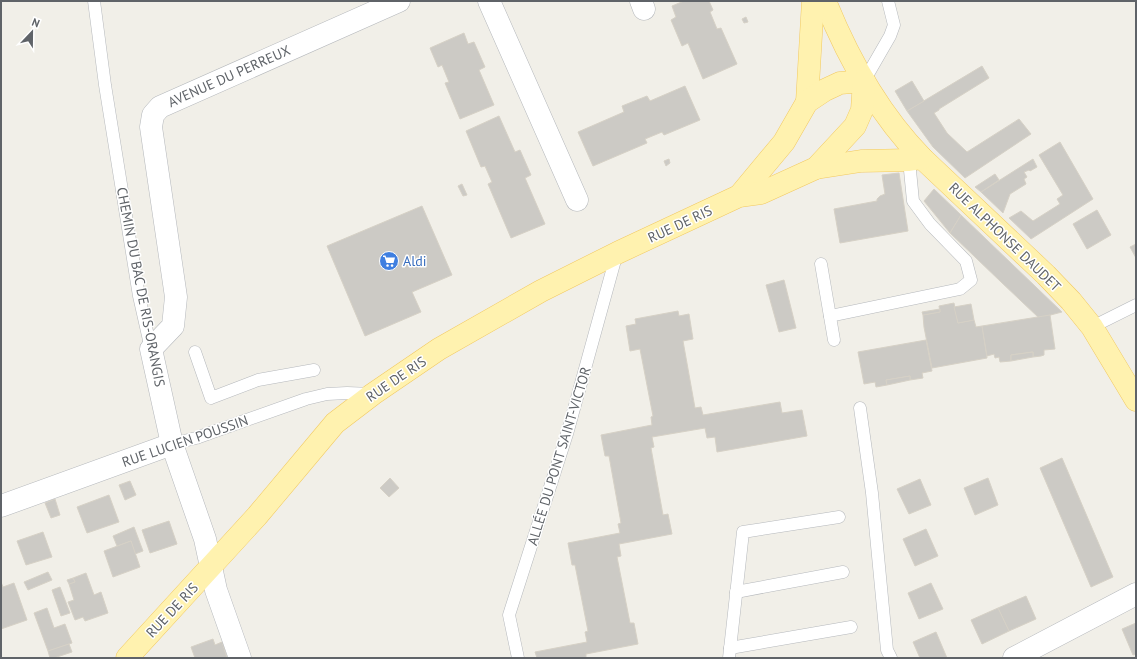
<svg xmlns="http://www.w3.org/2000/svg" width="1137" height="659" viewBox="0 0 1137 659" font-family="'PT Sans',sans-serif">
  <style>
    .building { fill: #cccac5; stroke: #d6d1c6 }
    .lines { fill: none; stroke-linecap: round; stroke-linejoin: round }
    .service-casing { stroke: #b5b8bc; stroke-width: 13 }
    .minor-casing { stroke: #b5b8bc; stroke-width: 23 }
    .primary-casing { stroke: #f2c960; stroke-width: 23 }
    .service { stroke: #fff; stroke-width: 12 }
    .minor { stroke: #fff; stroke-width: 22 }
    .primary { stroke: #fff2af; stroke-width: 22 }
    .labels { text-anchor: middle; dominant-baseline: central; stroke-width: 3; stroke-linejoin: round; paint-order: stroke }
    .street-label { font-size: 14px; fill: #5f6368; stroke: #fff }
    .shop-label { font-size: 14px; fill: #366cbe; stroke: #fff; text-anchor: start }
  </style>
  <rect width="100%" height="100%" fill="#f1efe8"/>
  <!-- building -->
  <g class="building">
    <polygon points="684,1 709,1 713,10 710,12 717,29 721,28 737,64 703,79 688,43 682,46 671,20 676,17 672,6"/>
    <polygon points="746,17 748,22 744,23 742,19"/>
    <polygon points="464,33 468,44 474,42 485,67 479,70 494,105 460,119 445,83 449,82 442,65 438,67 430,48"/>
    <polygon points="982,66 989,78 939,109 939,110 934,113 947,133 967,152 1019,119 1031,134 965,178 933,147 907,111"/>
    <polygon points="912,81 924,101 907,111 895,91"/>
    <polygon points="685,86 700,120 664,135 662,132 645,139 647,143 593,166 578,132 624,112 622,106 647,96 650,101"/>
    <polygon points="499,116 515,152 520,150 531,175 525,178 545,224 511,238 488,184 492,182 485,166 481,167 466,131"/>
    <polygon points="1060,142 1093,199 1031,239 1009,218 1021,211 1033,221 1060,204 1057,199 1063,195 1039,155"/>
    <polygon points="669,159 670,163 666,166 664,161"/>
    <polygon points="1033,159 1037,167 1030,171 1029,170 1024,172 1027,177 1024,179 1026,184 1010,194 1003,213 981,192"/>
    <polygon points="899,173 908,231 840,243 834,209 877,201 877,199 880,196 885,194 882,175"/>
    <polygon points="995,174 999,180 981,192 975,187"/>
    <polygon points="462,184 467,195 463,196 458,186"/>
    <polygon points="934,189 961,215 950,233 924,201"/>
    <polygon points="422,206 452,275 412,292 421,312 365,336 327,246"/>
    <polygon points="1097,210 1111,235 1087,249 1073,224"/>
    <polygon points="961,215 1062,312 1039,318 1001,282 950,233"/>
    <polygon points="1136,244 1136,258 1130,247"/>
    <polygon points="784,280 796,328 779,332 766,285"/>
    <polygon points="954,303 958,323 974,320 976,327 982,326 987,358 932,368 924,327 923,315 940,312 939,306"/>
    <polygon points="971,304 974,320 958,323 954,307"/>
    <polygon points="940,309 940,312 923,315 922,312"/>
    <polygon points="678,311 679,316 689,314 693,339 683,341 695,408 701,407 703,415 780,402 782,413 802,410 807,436 717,452 715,437 707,438 705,428 652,437 654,447 651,448 663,515 668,514 672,534 619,544 621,556 617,557 630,623 634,623 638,644 586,654 586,658 537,658 535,652 587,642 585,632 588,631 575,565 572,565 568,543 620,533 618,524 621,523 609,456 605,456 601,435 652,425 651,417 653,416 640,349 630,351 626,326 636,324 635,319"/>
    <polygon points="1050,315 1055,349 1044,350 1044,355 1041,356 1033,357 1033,352 1011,355 1011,361 1000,362 999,357 995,358 994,354 987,356 982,326"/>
    <polygon points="926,340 932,371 922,373 923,378 910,380 910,376 886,380 887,385 876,387 875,382 864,384 858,352"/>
    <polygon points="1033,352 1033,357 1011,361 1011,355"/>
    <polygon points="910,376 910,380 887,385 886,380"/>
    <polygon points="1062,458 1113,577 1091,587 1040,468"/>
    <polygon points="390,478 399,488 389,497 380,488"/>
    <polygon points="988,478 998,505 975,515 964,488"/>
    <polygon points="920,479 931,505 909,514 897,489"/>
    <polygon points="130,481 136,495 125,500 119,485"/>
    <polygon points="109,495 119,522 87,533 77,507"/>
    <polygon points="55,499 60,515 51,518 45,503"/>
    <polygon points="169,521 177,544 150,553 142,530"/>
    <polygon points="134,527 143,551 135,554 131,541 117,546 113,536"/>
    <polygon points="926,529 938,556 915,566 903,539"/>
    <polygon points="43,532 52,557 26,565 17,541"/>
    <polygon points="131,541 140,567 113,577 104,551"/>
    <polygon points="48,572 52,580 28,590 24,582"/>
    <polygon points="86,573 94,595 101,592 108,613 85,621 83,617 75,620 68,602 74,600 69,584 75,582 73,578"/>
    <polygon points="73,578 75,582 69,584 67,580"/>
    <polygon points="1,582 3,587 14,583 27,620 1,629"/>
    <polygon points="931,583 943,609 919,619 908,593"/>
    <polygon points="60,587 70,613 61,616 52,590"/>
    <polygon points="1026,596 1036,619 1009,631 998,608"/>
    <polygon points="47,608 54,628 65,624 72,643 48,651 34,613"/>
    <polygon points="998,608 1009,631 982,644 971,620"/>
    <polygon points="1136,623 1136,654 1133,655 1122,629"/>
    <polygon points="936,632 947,658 920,658 913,642"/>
    <polygon points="213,639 215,645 222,642 227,658 195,658 191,647"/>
    <polygon points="69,644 72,652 54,658 50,658 48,651"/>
  </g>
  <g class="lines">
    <!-- service casing -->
    <g class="service-casing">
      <g id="service">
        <polyline points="94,1 105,85 139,296 151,349"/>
        <polyline points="864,81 890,36 894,25 888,1"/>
        <polyline points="821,264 834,340"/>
        <polyline points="830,316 960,289 971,280 966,261 930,224 913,201 909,160"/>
        <polyline points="1092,327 1136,305"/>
        <polyline points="195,352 211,398 258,380 314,370"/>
        <polyline points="860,408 872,493 887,650 891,658"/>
        <polyline points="172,444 196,438 306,399 327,394 347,393 372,394"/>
        <polyline points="736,592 843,572"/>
        <polyline points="730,648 851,627"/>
        <polyline points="518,658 509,615 567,434 617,253"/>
        <polyline points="729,658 743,532 839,517"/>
      </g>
    </g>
    <!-- minor casing -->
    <g class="minor-casing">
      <g id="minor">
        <polyline points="489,1 577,200"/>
        <polyline points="641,1 644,9"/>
        <polyline points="1,506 172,444"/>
        <polyline points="240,658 216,590 205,539 172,444 151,349 173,326 176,297 151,127 153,115 160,107 399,1"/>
        <polyline points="1014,658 1136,594"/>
      </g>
    </g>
    <!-- primary casing -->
    <g class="primary-casing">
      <g id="primary">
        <path d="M825,1c23,57 54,113 97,157l124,117 25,26 21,26 44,73"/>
        <polyline points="807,102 813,1"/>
        <polyline points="816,168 861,161 909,160 922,158"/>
        <polyline points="739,196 784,142 807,102 825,90 840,83 864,81"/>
        <polyline points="127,658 257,516 335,423 373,394 439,349 541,291 617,253 739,196 761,193 816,168 855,126 862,110 864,81"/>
      </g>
    </g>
    <!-- service -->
    <use href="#service" class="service"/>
    <!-- minor -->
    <use href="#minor" class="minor"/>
    <!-- primary -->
    <use href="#primary" class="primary"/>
  </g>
  <!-- icons -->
  <defs>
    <g id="supermarket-disc" transform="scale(1)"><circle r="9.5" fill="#3f7fe0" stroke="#fff"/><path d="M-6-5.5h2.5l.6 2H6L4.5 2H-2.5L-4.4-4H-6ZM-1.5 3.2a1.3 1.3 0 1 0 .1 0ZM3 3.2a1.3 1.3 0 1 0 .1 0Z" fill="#fff"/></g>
  </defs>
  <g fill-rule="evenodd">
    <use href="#supermarket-disc" x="389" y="261"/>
  </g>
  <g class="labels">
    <!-- street labels -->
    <g class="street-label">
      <text transform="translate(229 76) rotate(-24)">AVENUE DU PERREUX</text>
      <text transform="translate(680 224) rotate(-25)">RUE DE RIS</text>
      <text transform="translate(1005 237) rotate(44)">RUE ALPHONSE DAUDET</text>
      <text transform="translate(141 287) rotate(79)">CHEMIN DU BAC DE RIS-ORANGIS</text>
      <text transform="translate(396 379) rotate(-34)">RUE DE RIS</text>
      <text transform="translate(185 441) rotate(-19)">RUE LUCIEN POUSSIN</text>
      <text transform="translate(559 456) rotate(-73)">ALLÉE DU PONT SAINT-VICTOR</text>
      <text transform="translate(172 610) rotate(-47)">RUE DE RIS</text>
    </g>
    <!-- shop labels -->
    <g class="shop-label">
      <text x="403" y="261">Aldi</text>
    </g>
  </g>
  <!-- border -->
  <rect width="1137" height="659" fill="none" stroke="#5f6368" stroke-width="4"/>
  <!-- north arrow -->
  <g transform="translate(32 32) rotate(22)" stroke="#ffffff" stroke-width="3" paint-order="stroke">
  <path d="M0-3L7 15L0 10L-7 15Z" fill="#5f6368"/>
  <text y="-6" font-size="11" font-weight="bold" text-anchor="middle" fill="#5f6368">N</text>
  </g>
</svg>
